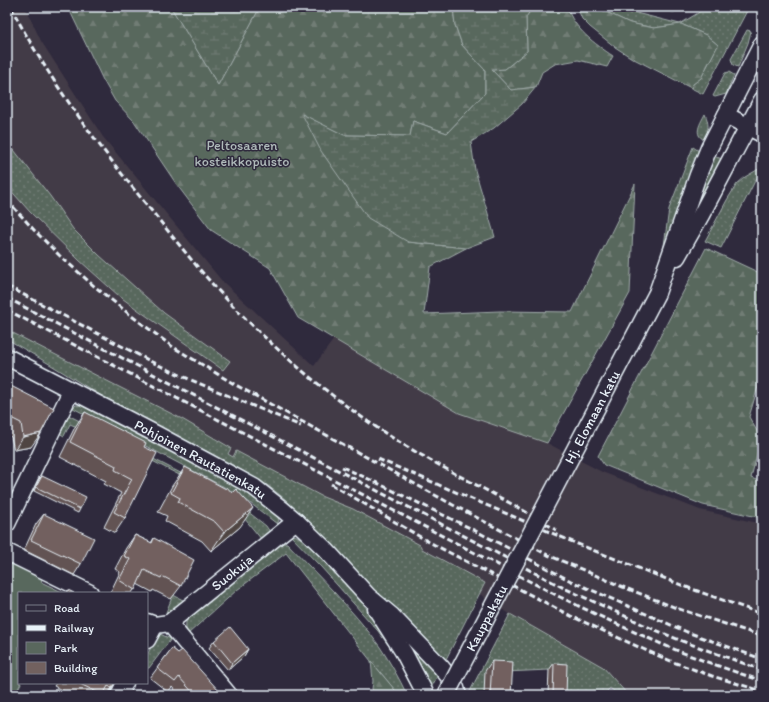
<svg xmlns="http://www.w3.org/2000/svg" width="769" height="702" viewBox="0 0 769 702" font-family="Itim,sans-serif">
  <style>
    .built { fill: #433a47 }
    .grass { fill: url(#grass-dots); stroke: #a0acaa }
    .forest { fill: url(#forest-firs); stroke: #a0acaa }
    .wetland { fill: url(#wetland-marsh); stroke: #a0acaa }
    .green { fill: #59675d; stroke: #a0acaa }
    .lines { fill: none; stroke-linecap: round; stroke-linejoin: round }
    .minor-casing { stroke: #e8f1f8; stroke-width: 19 }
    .minor { stroke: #2f2a3d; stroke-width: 16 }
    .rail { stroke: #e8f1f8; stroke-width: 3; stroke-dasharray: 6 3; stroke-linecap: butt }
    .minor-bridge-casing { stroke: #e8f1f8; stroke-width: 19; stroke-linecap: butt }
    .minor-bridge { stroke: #2f2a3d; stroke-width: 16 }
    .wall { fill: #625352; stroke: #e8f1f8 }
    .shaded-wall { fill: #504442; stroke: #e8f1f8 }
    .building { fill: #72615f; stroke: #e8f1f8 }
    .labels { text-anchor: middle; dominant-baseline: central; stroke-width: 3; stroke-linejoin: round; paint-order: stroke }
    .park-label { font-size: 14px; fill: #afbaba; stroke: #2f2a3d }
    .street-label { font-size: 14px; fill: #e8f1f8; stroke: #2f2a3d }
  </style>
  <defs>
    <pattern id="grass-dots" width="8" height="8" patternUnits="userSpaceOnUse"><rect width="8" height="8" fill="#59675d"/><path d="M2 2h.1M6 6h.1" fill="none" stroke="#717d75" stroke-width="1.8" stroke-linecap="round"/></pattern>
    <pattern id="forest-firs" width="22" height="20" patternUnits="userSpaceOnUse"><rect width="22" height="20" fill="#59675d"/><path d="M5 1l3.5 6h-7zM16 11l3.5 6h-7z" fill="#717d75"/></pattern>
    <pattern id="wetland-marsh" width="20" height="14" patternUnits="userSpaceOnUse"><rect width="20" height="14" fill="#59675d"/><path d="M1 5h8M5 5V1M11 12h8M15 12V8" fill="none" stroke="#717d75"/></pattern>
  </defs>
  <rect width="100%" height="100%" fill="#2f2a3d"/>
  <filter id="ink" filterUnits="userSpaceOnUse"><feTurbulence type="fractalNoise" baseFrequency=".025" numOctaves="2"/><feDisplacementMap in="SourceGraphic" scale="8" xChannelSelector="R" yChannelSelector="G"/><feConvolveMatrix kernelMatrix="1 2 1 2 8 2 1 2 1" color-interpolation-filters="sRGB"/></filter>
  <g filter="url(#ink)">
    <!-- built -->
    <polygon class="built" points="7,7 25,7 41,41 103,137 222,281 314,366 334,339 459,413 547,443 602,472 700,510 762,524 762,695 628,695 603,667 489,602 480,594 263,477 7,337"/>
    <!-- grass -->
    <g class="grass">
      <polygon points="595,7 619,7 640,14 680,24 698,13 704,7 749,7 703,94 691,88 693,84 701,78 718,45 706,35 681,24 654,28 630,23"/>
      <polygon points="646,7 691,7 689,9 673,12"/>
      <polygon points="747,30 751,31 748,43 738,67 733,65 731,59"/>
      <polygon points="729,72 734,75 726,94 715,97 713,96 725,73"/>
      <path d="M705,114c4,9 4,16 0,26 -13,-5 -4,-18 0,-26z"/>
      <polygon points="7,141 50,196 73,229 99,255 164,313 230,361 223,370 141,312 119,296 79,260 30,212 7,186"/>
      <polygon points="693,147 699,151 663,253 669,209"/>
      <polygon points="714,156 722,159 694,214 691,212"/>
      <polygon points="762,168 762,178 756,179 721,248 705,241 727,200 737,184 745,177 757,170"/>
      <polygon points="7,330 182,419 231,448 228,454 233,457 236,451 323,497 353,509 420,545 422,549 485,583 444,663 285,499 267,485 231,464 100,395 51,365 7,339"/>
      <polygon points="76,405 81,405 227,482 248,494 278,516 279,520 277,524 245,499 224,487 73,408"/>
      <polygon points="68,415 196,481 242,507 266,526 270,532 262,540 231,502 139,454 70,424 64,436 56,431"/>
      <path d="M290,535c8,0 11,3 17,8l49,52 25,31 40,69h-5l-22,-42 -16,-22 -57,-64z"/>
      <path d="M281,543h6c16,16 31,33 47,49 16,18 32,35 46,55 10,15 19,31 27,48h-8l-28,-34 -85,-108 -49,37 -49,44c-3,-6 -3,-11 0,-17z"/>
      <polygon points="173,595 185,601 169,614 165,615"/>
      <polygon points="510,614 603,667 628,695 619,695 610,688 603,695 562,695 549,670 505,672 484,695 468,695"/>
      <polygon points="160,634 171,639 149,668 147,668 147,655 157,636"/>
      <polygon points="410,646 439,673 430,690 408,648"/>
    </g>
    <!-- forest -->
    <g class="forest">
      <polygon points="68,7 171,7 218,85 260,7 453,7 455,25 462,45 485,70 485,93 447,133 413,121 410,136 344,135 303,115 408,242 466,248 430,267 424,314 500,311 572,312 635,184 630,293 547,443 459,413 298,318 270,268 211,230 177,185 134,121 115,101 103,80"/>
      <path d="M533,7h34c7,22 28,37 46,49l-6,11 -29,-7 -23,4 -13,8 -6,15 -25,3 -19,-20 13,-1 22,-18 -1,-34z"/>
      <polygon points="577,7 595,7 630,23 654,28 681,24 706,35 718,45 701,78 693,84 691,88 632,58 615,47 590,27 582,19"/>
      <polygon points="706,248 762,274 762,373 749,417 761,438 751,478 762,482 762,518 703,505 604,465 598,456"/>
      <polygon points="371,661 399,695 376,695 372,689 373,681"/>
    </g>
    <!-- wetland -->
    <g class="wetland">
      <polygon points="171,7 260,7 218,85 172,9"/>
      <polygon points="453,7 533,7 526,17 527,51 505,69 492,70 511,90 536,87 522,104 494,128 471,142 475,170 495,237 466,248 408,242 368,218 321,151 302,114 344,135 410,136 413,121 447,133 485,93 485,70 462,45 455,25"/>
    </g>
    <!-- green -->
    <polygon class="green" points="7,559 43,577 41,582 64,593 19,593 19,683 21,683 15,695 7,695"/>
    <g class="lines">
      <!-- minor casing -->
      <g class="minor-casing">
        <g id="minor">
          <polyline points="726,115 762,134"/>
          <polyline points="677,257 701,215 762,100"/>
          <polyline points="657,293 698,175 709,148 762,44"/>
          <path id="s1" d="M7,357l149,77 98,53 29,23 13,11 30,29 42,46 24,20 49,51 8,10 7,11 2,7"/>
          <polyline points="7,524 71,391"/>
          <polyline points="7,552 90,593"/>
          <polyline points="376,609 404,653 426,695"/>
          <polyline points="147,622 155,625 169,623 229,695"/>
          <path id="s2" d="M169,623l127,-102"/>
          <polyline points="147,640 155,625"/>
          <polyline points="119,695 125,683"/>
        </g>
      </g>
      <!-- minor -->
      <use href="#minor" class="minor"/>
      <!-- rail -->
      <g class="rail">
        <path d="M11,7c36,70 81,130 130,191 25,30 48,60 74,89 50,54 109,106 170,146 55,36 116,62 171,97"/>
        <polyline points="7,200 34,230 59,255 94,286 133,317 173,347 234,384 453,505 548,555 623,587 679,609 762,636"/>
        <polyline points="7,286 152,362 191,380 301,426"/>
        <polyline points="7,298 564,588 653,629 682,641 762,670"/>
        <path d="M7,310l553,287c29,14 58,28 88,41 37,17 76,30 114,43"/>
        <polyline points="378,459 512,516 580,545 689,588 762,614"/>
        <polyline points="342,467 371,480 470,528 571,581 687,632 762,659"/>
        <polyline points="331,484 429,542 571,616 643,649 673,662 712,676 762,691"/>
      </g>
      <!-- minor-bridge casing -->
      <g class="minor-bridge-casing">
        <g id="minor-bridge">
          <path id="s3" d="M446,695l211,-402"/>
        </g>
      </g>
      <!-- minor-bridge -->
      <use href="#minor-bridge" class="minor-bridge"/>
    </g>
    <!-- wall -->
    <g class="wall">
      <polygon points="7,384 31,447 14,450 11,437 7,434"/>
      <polygon points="85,412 144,447 125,518 115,533 104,527 121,493 104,484 106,481 60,457 75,427"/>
      <polygon points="185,467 240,527 211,551 202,541 165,521 167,516 158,512 172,486"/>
      <polygon points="42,476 80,509 78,513 34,491 39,479"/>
      <polygon points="44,514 81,564 74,575 24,550 36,524"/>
      <polygon points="135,535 151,543 154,538 181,586 171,599 153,590 152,592 137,584 132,593 110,593 120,572 115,569 126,548"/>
      <polygon points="214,641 248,649 244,656 228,670 209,648"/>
      <polygon points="172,648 220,692 218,695 179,695 172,687 168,692 150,678"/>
      <polygon points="492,661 511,695 484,695 485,671"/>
      <polygon points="554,663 566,695 548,695 549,670"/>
      <polygon points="56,683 114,683 112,688 107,695 71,695 54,686"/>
    </g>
    <!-- shaded-wall -->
    <g class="shaded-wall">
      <polygon points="41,433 31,447 14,450 23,437"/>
      <polygon points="253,508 240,527 211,551 224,532"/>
      <polygon points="248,649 244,656 228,670 232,663"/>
    </g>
    <!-- building -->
    <g class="building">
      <polygon points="7,370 11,372 7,380"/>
      <polygon points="7,384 54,408 41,433 23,437 21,423 7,416"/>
      <polygon points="85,412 146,443 144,447 157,453 125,518 114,512 132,479 115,470 116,466 70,442"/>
      <polygon points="185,467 226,489 227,487 232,493 236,489 253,508 224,532 215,522 178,502 180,498 171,493"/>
      <polygon points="42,476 86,497 80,509 36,487"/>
      <polygon points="7,495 10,496 7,501"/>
      <polygon points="44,514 94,538 81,564 31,540"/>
      <polygon points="135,535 152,543 154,538 194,560 181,586 162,576 161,578 144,570 135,590 119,580 130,559 124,556"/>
      <polygon points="68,590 74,593 66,593"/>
      <polygon points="230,627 248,649 232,663 214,641"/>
      <polygon points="172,648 178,653 182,650 220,692 217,695 195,695 179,677 175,682 157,668"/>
      <polygon points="492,661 513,662 511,695 490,695"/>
      <polygon points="554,663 567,664 566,695 553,695"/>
      <polygon points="78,683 114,683 112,688 108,686 103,695"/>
      <polygon points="7,690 19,695 7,695"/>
    </g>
  </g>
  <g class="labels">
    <!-- park labels -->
    <g class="park-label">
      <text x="242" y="145">Peltosaaren<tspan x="242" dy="16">kosteikkopuisto</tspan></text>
    </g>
    <!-- street labels -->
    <g class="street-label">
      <text stroke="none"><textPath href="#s3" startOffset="314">Hj. Elomaan katu</textPath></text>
      <text stroke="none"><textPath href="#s1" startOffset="219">Pohjoinen Rautatienkatu</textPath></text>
      <text stroke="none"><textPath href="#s2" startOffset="81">Suokuja</textPath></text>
      <text stroke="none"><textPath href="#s3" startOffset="87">Kauppakatu</textPath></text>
    </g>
  </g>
  <!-- margin -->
  <rect width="769" height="702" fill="none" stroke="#2f2a3d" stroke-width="24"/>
  <rect x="12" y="12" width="745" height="678" fill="none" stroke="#e8f1f8" stroke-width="1.5" filter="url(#ink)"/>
  <!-- legend -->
  <rect x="18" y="592" width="130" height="92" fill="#2f2a3d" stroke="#797a88"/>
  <rect x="26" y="605" width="20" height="6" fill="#2f2a3d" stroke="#797a88"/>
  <text x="54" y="612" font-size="12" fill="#e8f1f8">Road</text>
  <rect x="26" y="625" width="20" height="6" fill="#e8f1f8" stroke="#797a88"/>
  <text x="54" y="632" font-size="12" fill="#e8f1f8">Railway</text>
  <rect x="26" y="642" width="20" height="12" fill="#59675d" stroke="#797a88"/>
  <text x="54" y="652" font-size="12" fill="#e8f1f8">Park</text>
  <rect x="26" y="662" width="20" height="12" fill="#72615f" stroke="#797a88"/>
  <text x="54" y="672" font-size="12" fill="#e8f1f8">Building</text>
</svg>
